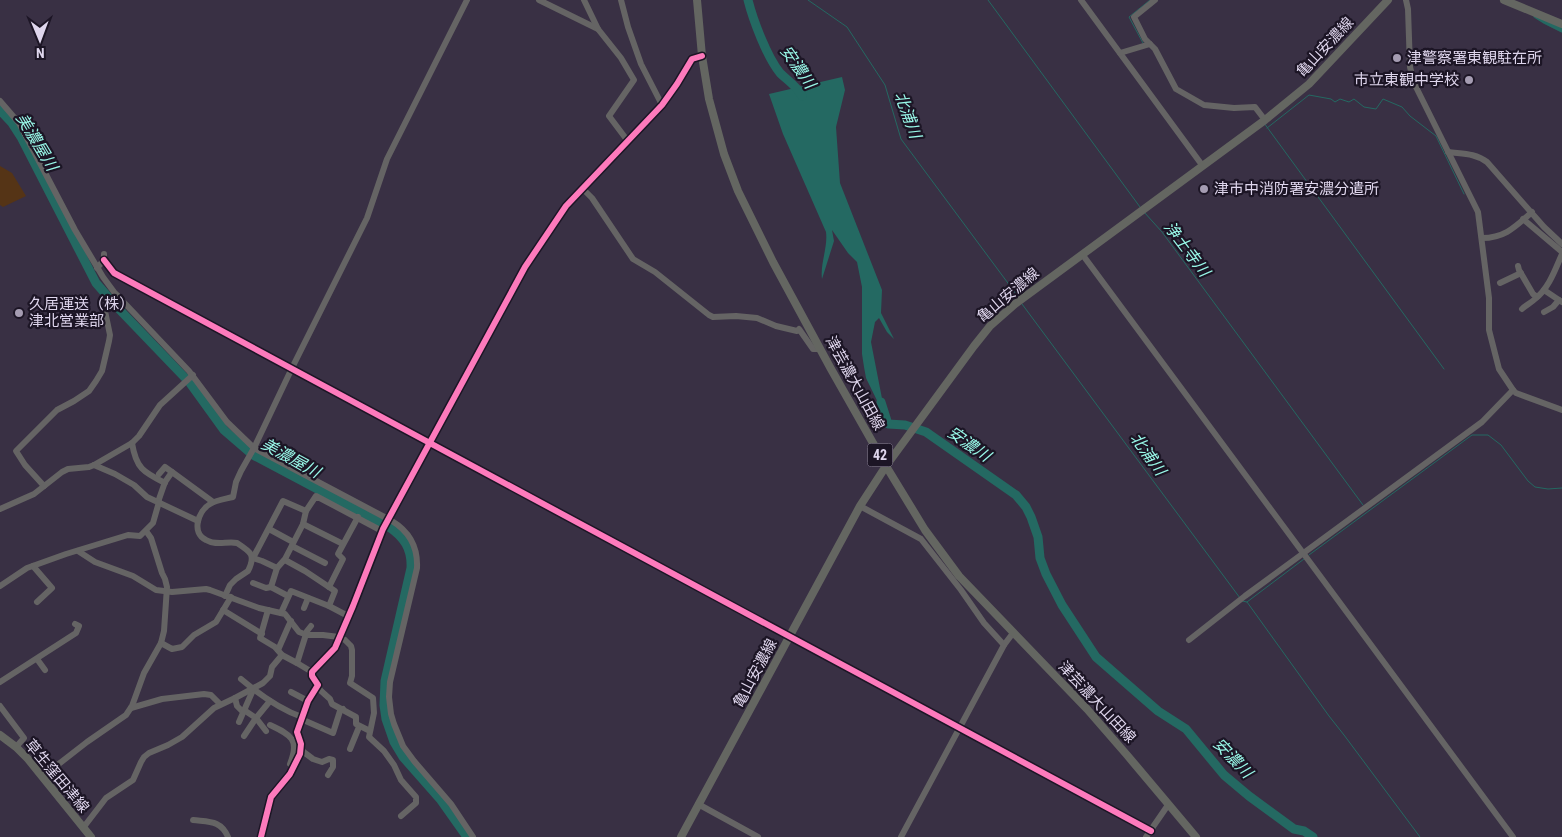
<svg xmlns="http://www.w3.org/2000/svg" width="1562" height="837" viewBox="0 0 1562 837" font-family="'Roboto Condensed','Noto Sans JP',sans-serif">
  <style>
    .green { fill: #553416 }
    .water { fill: #246962 }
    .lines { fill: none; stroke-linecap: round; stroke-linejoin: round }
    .stream { stroke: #246962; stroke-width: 1 }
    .canal { stroke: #246962; stroke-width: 5 }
    .river { stroke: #246962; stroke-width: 9 }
    .minor { stroke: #656464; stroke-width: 6 }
    .major { stroke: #646661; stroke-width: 8 }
    .cycleway-casing { stroke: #1c1525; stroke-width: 9 }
    .cycleway { stroke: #fd7abc; stroke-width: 6 }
    .poi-dot { fill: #a59cb2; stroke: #1c1525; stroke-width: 2 }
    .labels { text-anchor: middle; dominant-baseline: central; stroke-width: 4.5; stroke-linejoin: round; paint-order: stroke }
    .shield { fill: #1c1525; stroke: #a49cb1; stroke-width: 1 }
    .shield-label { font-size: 14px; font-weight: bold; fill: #dfd6ed }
    .street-label { font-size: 15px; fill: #dfd6ed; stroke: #1c1525 }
    .poi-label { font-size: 15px; fill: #dfd6ed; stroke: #1c1525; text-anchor: start }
    .water-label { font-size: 16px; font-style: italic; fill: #99f9e9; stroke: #1c1525 }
  </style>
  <rect width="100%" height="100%" fill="#393044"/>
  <!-- green -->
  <polygon class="green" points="0,166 12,173 26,196 3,207 0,205"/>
  <!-- water -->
  <path class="water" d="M842,77l3,13 -9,37 4,56 42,107 -1,23 13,26 -7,-7 -8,-14 -4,4 -4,20 15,77 -20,-41 -2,-11 -2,-13v-67l-5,-25 -9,-9 -16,-23 2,11 -12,38c-2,-16 6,-31 4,-47l-43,-98 -14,-40z"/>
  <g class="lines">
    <!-- stream -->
    <g class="stream">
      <polyline points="808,0 847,27 885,85 901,139 1019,298"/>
      <polyline points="988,0 1140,207"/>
      <polyline points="1143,43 1129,17 1150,0"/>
      <polyline points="1264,123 1444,369"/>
      <polyline points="1267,128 1309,95 1331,99 1335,102 1340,99 1349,102 1354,99 1364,107 1376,109 1383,99 1402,107 1410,116 1436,136 1464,194"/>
      <polyline points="1144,212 1162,232 1363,505"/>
      <polyline points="1022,304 1240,598"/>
      <polyline points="1309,555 1472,435 1488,435 1501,445 1528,481 1535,487 1548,489 1562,488"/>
      <polyline points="1242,601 1247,602 1329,716 1344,735 1420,837"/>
      <polyline points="1247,602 1304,559"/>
    </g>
    <!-- canal -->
    <polyline class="canal" points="1536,16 1544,21 1562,30"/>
    <!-- river -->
    <g class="river">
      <path d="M748,0c5,20 19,57 32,73 8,8 17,13 22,23"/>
      <path d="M0,110l12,13 9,14 75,146 21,24 73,76 34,47 29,25 136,72c15,10 23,22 22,41l-26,113 -1,24 2,14 8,23 9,15 37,42 27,38"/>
      <polyline points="881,402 888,424 905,425 926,432 1016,495 1026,507 1031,517 1038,537 1040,558 1046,574 1062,605 1096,657 1158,711 1186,729 1224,775 1249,796 1294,829 1304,831 1313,837"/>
    </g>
    <!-- minor -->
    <g class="minor">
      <polyline points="539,0 598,29 621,58 634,80 609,116 627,140"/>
      <polyline points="584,0 598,29"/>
      <polyline points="621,0 628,27 641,64 662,105"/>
      <polyline points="1081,0 1202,165"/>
      <polyline points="1155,0 1134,17 1145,39 1155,49 1176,89 1204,105 1234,108 1255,107 1265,120"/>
      <polyline points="1406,0 1408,9 1410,67 1414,83 1478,212 1489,298 1489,330 1499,369 1513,390 1516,393 1562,410"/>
      <polyline points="1120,53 1150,44"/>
      <path d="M0,101l19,22 56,107 28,47 11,15 75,79 38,51 27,26 138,73c18,11 26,27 25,47l-27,114 -1,15 2,17 3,10 9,22 11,15 37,43 22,33"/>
      <path d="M1448,152c14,2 27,1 39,10l57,65 18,17"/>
      <polyline points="581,189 585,191 592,198 633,259 655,272 709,315 713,317 736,316 757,318 776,326 797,331 799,329 813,349 820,349"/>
      <polyline points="1523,219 1562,252"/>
      <path d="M1482,238c23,0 33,-11 50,-26"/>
      <polyline points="1082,254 1513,837"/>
      <polyline points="104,260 114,273 1151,831"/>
      <polyline points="1518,266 1519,270 1533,294 1537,297"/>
      <polyline points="97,268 104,260 104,254"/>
      <polyline points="1500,283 1521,273"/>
      <polyline points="1544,290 1562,302"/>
      <path d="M1522,309c4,-4 9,-6 13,-10 14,-11 20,-29 27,-45"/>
      <polyline points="1544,312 1553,307 1559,300"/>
      <path d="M132,443c4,25 11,29 33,40"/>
      <polyline points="94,465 115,474 134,485 147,497 198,521"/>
      <polyline points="159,474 165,467 172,472"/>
      <polyline points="44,486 25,465 16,451 57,410 74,401 89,391 96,381 102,371 109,341 110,335 105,311 108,306 118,296"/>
      <polyline points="158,502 165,482 172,472 213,502"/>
      <polyline points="860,506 921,539 961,590 984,623 1004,645"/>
      <polyline points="0,509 34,494 62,472 68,469 89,467 94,465 132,443 139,436 160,405 193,375"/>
      <polyline points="303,524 343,544"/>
      <polyline points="269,529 293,542"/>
      <polyline points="292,546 325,563"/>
      <polyline points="78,551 95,562 133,576 156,590 172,592 206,589 210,590 259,608 285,614 299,632 307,635 323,635 339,637 345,640 351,646 352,650 352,676 350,683 373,698 374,713 369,737 384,751 394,765 401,780 416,797 416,803 401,816"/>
      <polyline points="285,560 305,571 335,591 329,606"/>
      <polyline points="33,566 52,588 37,602"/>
      <polyline points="277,568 262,561 253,558 283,501 306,511"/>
      <polyline points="253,583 266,588 271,587"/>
      <polyline points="0,586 27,568 66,554 128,535 140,536 153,523 159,502"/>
      <polyline points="329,587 343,559 338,554 358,517"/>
      <path d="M225,596l5,-11 6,-6 12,-8c8,-16 3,-19 -11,-28 -10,-2 -21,3 -31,-3 -15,-7 -8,-29 4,-36 6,-4 15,-5 23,-7l3,-15 5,-11 13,-23 38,-80 75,-150 20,-59 80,-159"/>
      <polyline points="288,596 271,587 277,568 285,559 303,524 306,511 316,496 382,531"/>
      <polyline points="304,608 308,598"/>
      <polyline points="223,610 262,634"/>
      <polyline points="268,610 260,638 275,647 282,655 297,663 312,672"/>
      <polyline points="281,613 291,591 329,606 348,616"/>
      <polyline points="1189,640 1245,596 1482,422 1513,390"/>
      <polyline points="161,643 172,649 182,647 194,635 216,622 231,597"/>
      <polyline points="278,650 289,625 291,621"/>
      <polyline points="37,659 45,670"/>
      <polyline points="297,663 307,631 311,626"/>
      <path d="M241,679c19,16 38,30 61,38"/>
      <polyline points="0,682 76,633 79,626 75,624"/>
      <polyline points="318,685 320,690 330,699 332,704 356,717 356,724 370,731"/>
      <polyline points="291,692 308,701"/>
      <polyline points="235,698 237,706 243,712"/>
      <polyline points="0,706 24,738 16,747"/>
      <polyline points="131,708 162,699 204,694 211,695 220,704"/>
      <polyline points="244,710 256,718 266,731"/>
      <polyline points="301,719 333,733 340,711 343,709"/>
      <polyline points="239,722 253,690"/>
      <path d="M270,725c21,10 30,14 20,39"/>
      <polyline points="244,736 256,718 270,701"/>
      <polyline points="350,749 359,727"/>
      <polyline points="301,750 313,759 322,762 329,759 333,760 333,767 328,775"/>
      <polyline points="42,777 87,742 126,715 132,706 144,673 161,643 164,631 167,587 165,579 162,573 151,538 146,531"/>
      <polyline points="698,804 758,837"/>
      <path d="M193,820c16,2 28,0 35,17"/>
      <polyline points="83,828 106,798 133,780 141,762 144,757 149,753 168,745 182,737 214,708 235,698 263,683 270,676 272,667 282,655"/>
      <polyline points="261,837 271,797 290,774 300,754 301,744 297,732 308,701 318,685 312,676 312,672 335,648 353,606 383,529 525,267 566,206 662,105 677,84 692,59 702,56"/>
      <polyline points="901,837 1004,645 1013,633"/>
      <polyline points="1146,837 1168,805"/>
    </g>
    <!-- major -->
    <g class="major">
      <polyline points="697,0 702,56 709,99 724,154 738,191 773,262 831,369 886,466 925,530 959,576 1087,709 1127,755 1196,837"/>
      <polyline points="1504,0 1562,24"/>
      <polyline points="0,735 16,747 28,759 91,837"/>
      <polyline points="681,837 860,506 886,466 974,346 990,326 1015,304 1265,120 1309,84 1388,0"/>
    </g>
    <!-- cycleway casing -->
    <g class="cycleway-casing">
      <g id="cycleway">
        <polyline points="104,260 114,273 1151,831"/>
        <polyline points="261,837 271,797 290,774 300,754 301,744 297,732 308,701 318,685 312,676 312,672 335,648 353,606 383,529 525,267 566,206 662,105 677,84 692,59 702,56"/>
      </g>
    </g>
    <!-- cycleway -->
    <use href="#cycleway" class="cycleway"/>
  </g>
  <!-- markers -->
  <g class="poi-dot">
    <circle cx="1397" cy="58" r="5"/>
    <circle cx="1469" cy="80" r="5"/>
    <circle cx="1204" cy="189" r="5"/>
    <circle cx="19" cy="313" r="5"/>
  </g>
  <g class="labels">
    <!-- shield labels -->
    <rect class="shield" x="867.5" y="443.5" width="25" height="23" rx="4"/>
    <g class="shield-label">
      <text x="880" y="455">42</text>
    </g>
    <!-- street labels -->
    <g class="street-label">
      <text transform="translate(1325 47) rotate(-47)">亀山安濃線</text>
      <text transform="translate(1008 295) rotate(-40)">亀山安濃線</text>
      <text transform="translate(855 383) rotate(61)">津芸濃大山田線</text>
      <text transform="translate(755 673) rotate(-62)">亀山安濃線</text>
      <text transform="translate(1097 702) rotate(47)">津芸濃大山田線</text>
      <text transform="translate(57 776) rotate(50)">草生窪田津線</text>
    </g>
    <!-- poi labels -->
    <g class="poi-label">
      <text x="1407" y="58">津警察署東観駐在所</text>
      <text x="1459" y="80" text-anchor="end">市立東観中学校</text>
      <text x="1214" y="189">津市中消防署安濃分遣所</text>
      <text x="29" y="304">久居運送（株）<tspan x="29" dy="17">津北営業部</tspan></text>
    </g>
    <!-- water labels -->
    <g class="water-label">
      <text transform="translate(798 67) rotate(55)">安濃川</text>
      <text transform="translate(908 115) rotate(70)">北浦川</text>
      <text transform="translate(37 142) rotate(59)">美濃屋川</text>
      <text transform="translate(1187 249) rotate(53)">浄土寺川</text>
      <text transform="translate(969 444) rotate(35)">安濃川</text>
      <text transform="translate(1148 454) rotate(54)">北浦川</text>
      <text transform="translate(291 458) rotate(29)">美濃屋川</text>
      <text transform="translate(1233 758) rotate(46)">安濃川</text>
    </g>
  </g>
  <!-- north arrow -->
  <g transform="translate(40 40) rotate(179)" stroke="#1c1525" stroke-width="4" paint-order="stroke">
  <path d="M0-4L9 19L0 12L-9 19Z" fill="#dfd6ed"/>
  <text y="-8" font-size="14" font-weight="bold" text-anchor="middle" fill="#dfd6ed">N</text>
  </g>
</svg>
